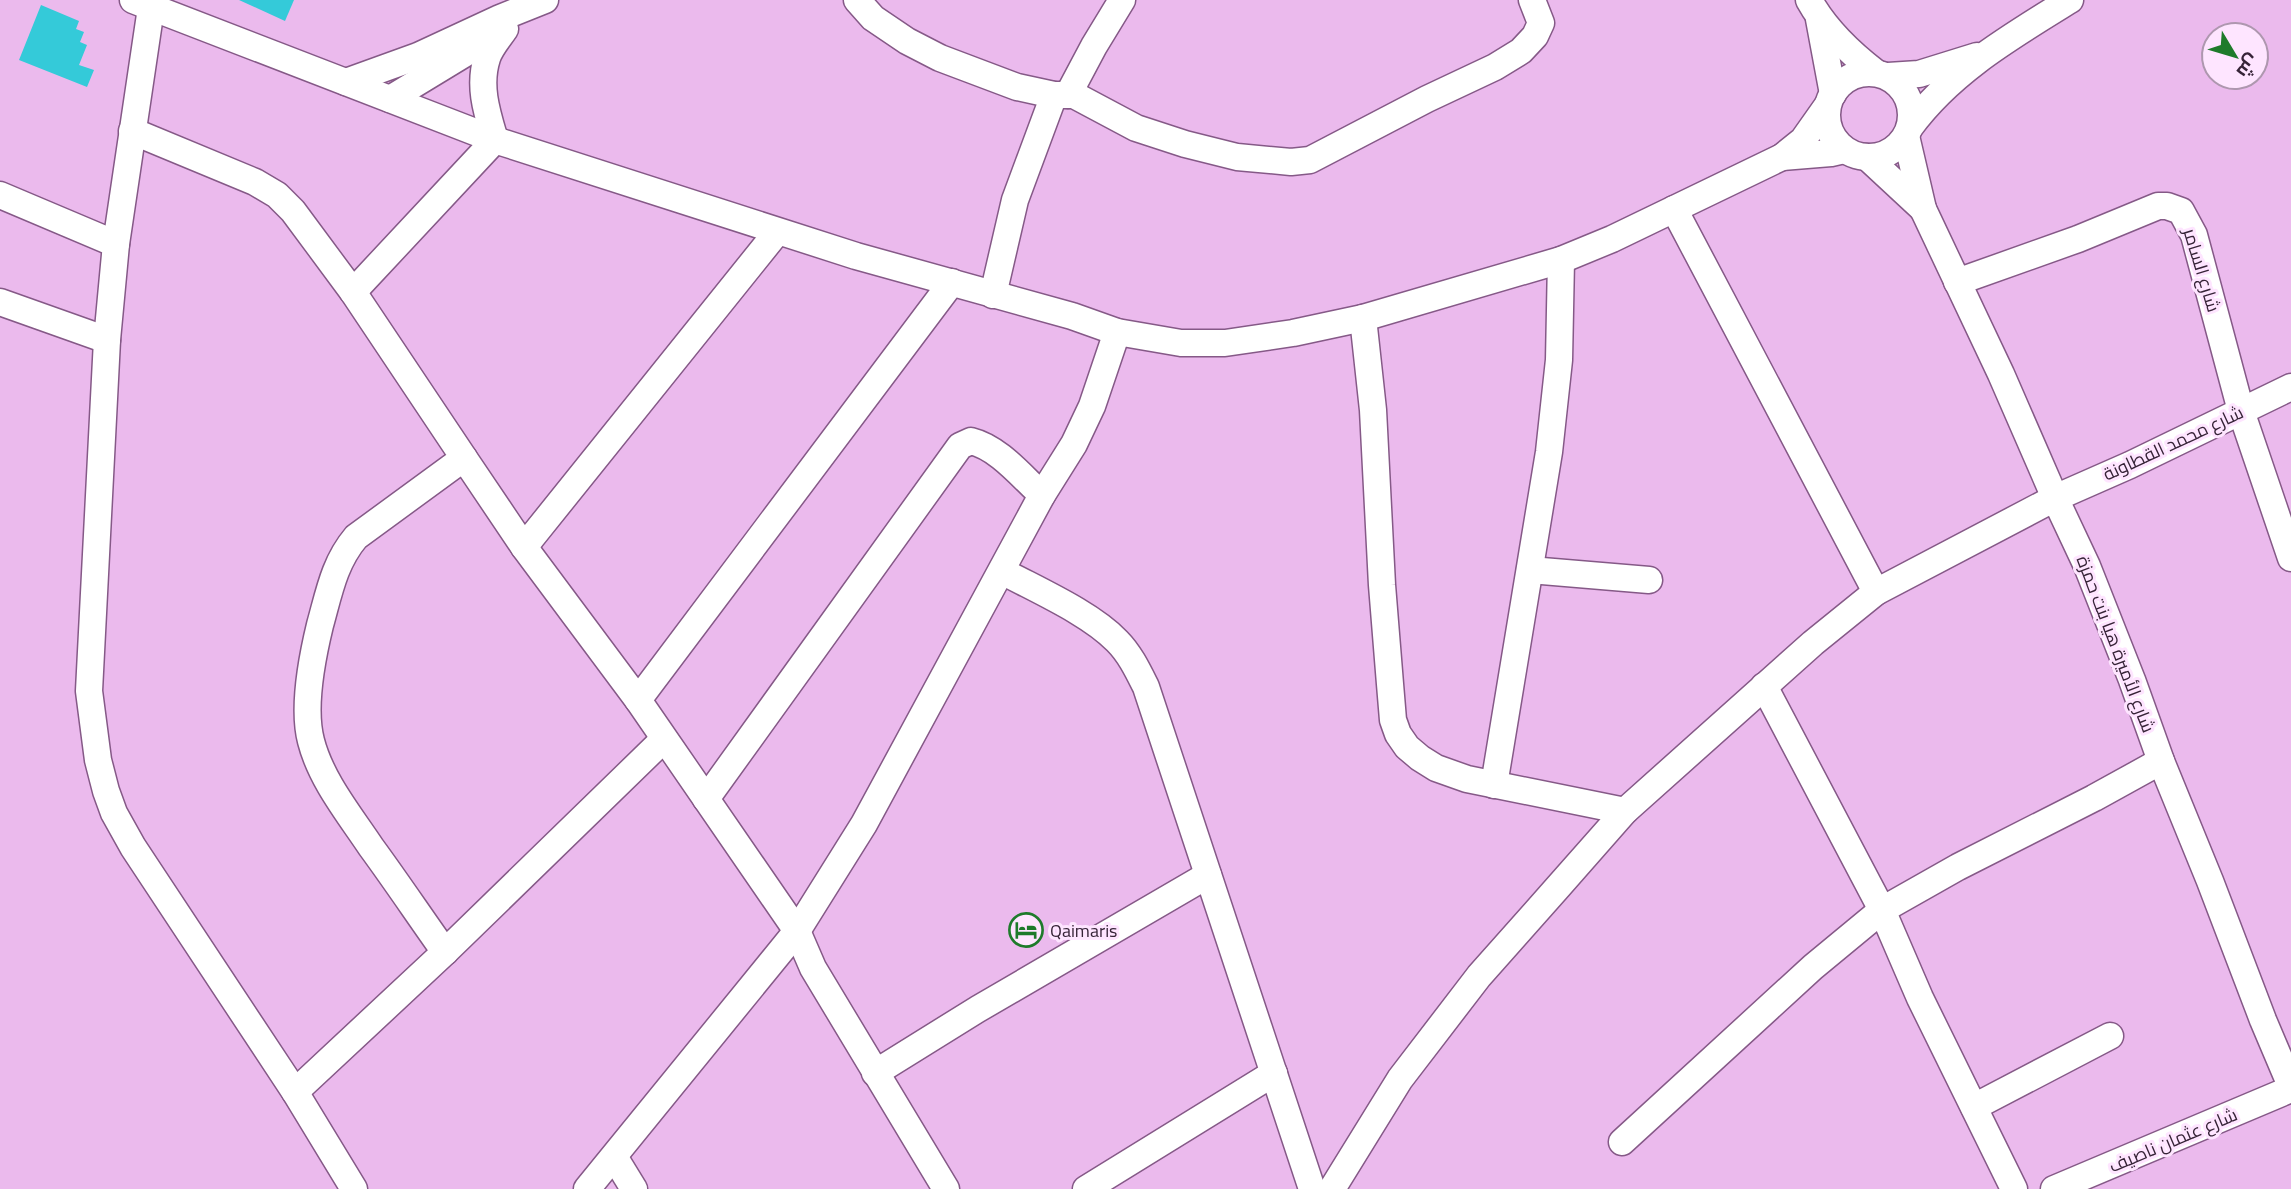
<svg xmlns="http://www.w3.org/2000/svg" width="2291" height="1189" viewBox="0 0 2291 1189" font-family="'Titillium Web',Cairo,sans-serif">
  <style>
    .building { fill: #34cad9 }
    .lines { fill: none; stroke-linecap: round; stroke-linejoin: round }
    .minor-casing { stroke: #855987; stroke-width: 29 }
    .minor { stroke: #fff; stroke-width: 26 }
    .labels { text-anchor: middle; dominant-baseline: central; stroke-width: 6; stroke-linejoin: round; paint-order: stroke }
    .street-label { font-size: 18px; fill: #362337; stroke: #fee5ff }
    .poi-label { font-size: 18px; fill: #362337; stroke: #fee5ff; text-anchor: start }
  </style>
  <rect width="100%" height="100%" fill="#ebbaed"/>
  <!-- building -->
  <g class="building">
    <polygon points="239,0 294,0 285,21"/>
    <polygon points="41,5 79,21 76,29 84,32 80,42 87,45 79,65 94,70 87,87 19,60"/>
  </g>
  <g class="lines">
    <!-- minor casing -->
    <g class="minor-casing">
      <g id="minor">
        <polyline points="133,0 501,142 856,256 1072,316 1117,332 1181,343 1225,343 1293,333 1363,318 1561,260 1612,239 1782,157 1803,140 1827,106"/>
        <polyline points="857,0 873,18 907,41 940,58 1017,87 1054,95 1074,95 1136,128 1185,144 1237,157 1291,162 1310,160 1427,99 1495,67 1521,51 1535,36 1541,23 1532,0"/>
        <path d="M1809,0c16,29 40,52 66,72"/>
        <polyline points="151,8 116,244 107,340 89,691 98,760 106,791 114,813 133,847 295,1092 354,1189"/>
        <polyline points="1819,19 1833,94"/>
        <circle cx="1869" cy="115" r="42"/>
        <polyline points="1888,76 1919,74 1977,56"/>
        <polyline points="346,82 418,56 500,18 545,0"/>
        <polyline points="1068,95 1094,46 1122,0"/>
        <polyline points="390,99 497,34"/>
        <path d="M1910,127c41,-56 102,-91 160,-127"/>
        <path d="M132,131l123,51 22,13 16,16 60,81 111,166 -108,79c-22,26 -27,56 -36,88 -8,33 -18,82 -9,116 10,39 38,73 60,106 25,34 49,70 74,105"/>
        <polyline points="1906,136 1923,209 2001,374 2055,498 2087,566 2132,680 2161,761 2210,881 2263,1020 2291,1086"/>
        <polyline points="1782,157 1831,153 1844,150"/>
        <polyline points="1867,157 1923,209"/>
        <polyline points="0,195 116,244"/>
        <polyline points="1674,209 1876,592"/>
        <polyline points="1957,282 2078,239 2158,206 2167,206 2181,211 2194,235 2241,411 2291,558"/>
        <path d="M353,292l142,-152c-8,-27 -17,-54 -8,-82 3,-10 12,-20 18,-29"/>
        <polyline points="993,295 1015,200 1054,95"/>
        <polyline points="0,302 107,340"/>
        <polyline points="1363,318 1373,410 1382,585 1390,684 1393,720 1398,734 1407,747 1420,758 1436,768 1467,779 1625,811"/>
        <polyline points="464,458 524,547 638,700 797,931 813,968 946,1189"/>
        <polyline points="524,547 777,232"/>
        <polyline points="1530,570 1649,580"/>
        <path d="M1002,571c35,19 88,42 115,70 13,13 21,30 29,46l166,502"/>
        <polyline points="1764,686 1882,910 1920,998 2014,1189"/>
        <polyline points="638,700 952,282"/>
        <polyline points="1494,785 1549,452 1559,360 1561,260"/>
        <path d="M706,799l254,-353 11,-5c28,7 50,35 71,54"/>
        <polyline points="875,1073 978,1009 1208,875"/>
        <polyline points="295,1092 445,952 664,739"/>
        <polyline points="1974,1107 2110,1036"/>
        <polyline points="1622,1142 1813,967 1882,910 1958,867 2094,798 2161,761"/>
        <polyline points="615,1158 634,1189"/>
        <polyline points="587,1189 797,931 864,824 1042,495 1074,444 1092,406 1117,332"/>
        <polyline points="1086,1189 1274,1073"/>
        <polyline points="1332,1189 1400,1079 1479,976 1558,887 1625,811 1813,643 1876,592 2055,498 2130,465 2291,387"/>
        <polyline points="2054,1189 2291,1089"/>
      </g>
    </g>
    <!-- minor -->
    <use href="#minor" class="minor"/>
  </g>
  <!-- icons -->
  <defs>
    <g id="hotel-ring" transform="scale(1.75)"><circle r="9.5" fill="#fee5ff" stroke="#1e7b2b" stroke-width="1.5"/><path d="M-6-4.5h1.5V1H6V5H4.5V3h-9V5H-6ZM-4 0a1.8 1.8 0 1 1 3.6 0ZM.5 0V-2.5h3Q6-2.5 6 0Z" fill="#1e7b2b"/></g>
  </defs>
  <g fill-rule="evenodd">
    <use href="#hotel-ring" x="1026" y="930"/>
  </g>
  <g class="labels">
    <!-- street labels -->
    <g class="street-label">
      <text transform="translate(2202 270) rotate(73)">شارع السامر</text>
      <text transform="translate(2173 443) rotate(-25)">شارع محمد القطاونة</text>
      <text transform="translate(2116 644) rotate(69)">شارع الأميرة هيا بنت حمزة</text>
      <text transform="translate(2173 1140) rotate(-23)">شارع عثمان ناصيف</text>
    </g>
    <!-- poi labels -->
    <g class="poi-label">
      <text x="1050" y="930">Qaimaris</text>
    </g>
  </g>
  <!-- north arrow -->
  <g transform="translate(2235 56) rotate(128)"><circle r="33" fill="#fee5ff" stroke="#ae97af" stroke-width="2"/>
  <path d="M0-5L12 26L0 18L-12 26Z" fill="#1e7b2b"/>
  <text y="-10" font-size="19" font-weight="bold" text-anchor="middle" fill="#362337">ش</text>
  </g>
</svg>
